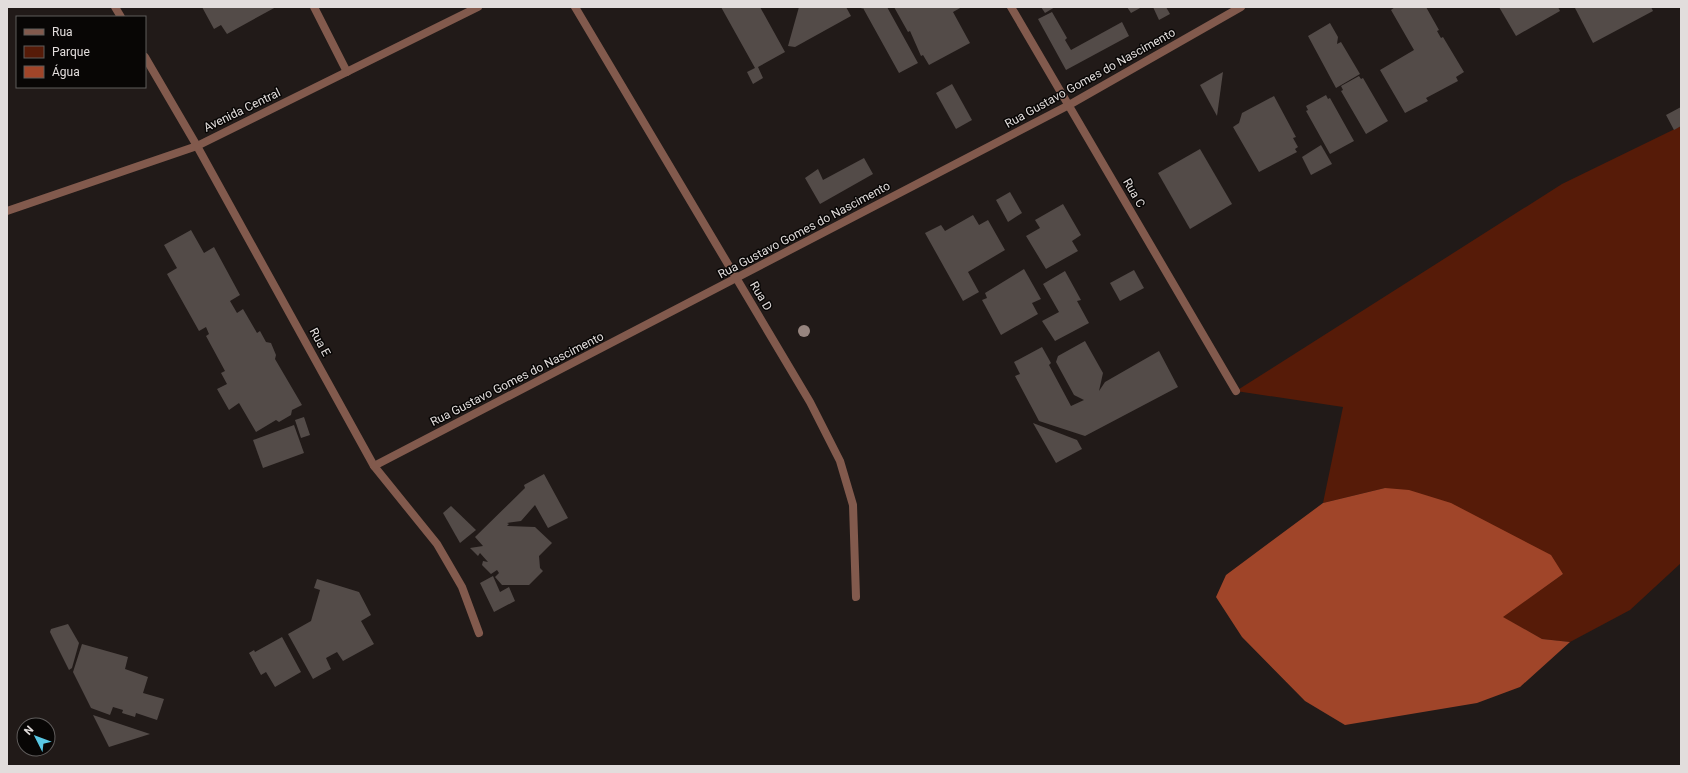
<svg xmlns="http://www.w3.org/2000/svg" width="1688" height="773" viewBox="0 0 1688 773" font-family="Roboto,sans-serif">
  <style>
    .green { fill: #561b08 }
    .water { fill: #a04529 }
    .building { fill: #534b48 }
    .lines { fill: none; stroke-linecap: round; stroke-linejoin: round }
    .service { stroke: #825a4d; stroke-width: 8 }
    .minor { stroke: #825a4d; stroke-width: 8 }
    .tree { fill: #97857f }
    .labels { text-anchor: middle; dominant-baseline: central; stroke-width: 3; stroke-linejoin: round; paint-order: stroke }
    .street-label { font-size: 12px; fill: #e2dddc; stroke: #080605 }
  </style>
  <rect width="100%" height="100%" fill="#211a18"/>
  <!-- green -->
  <polygon class="green" points="1681,126 1681,563 1630,610 1570,642 1542,639 1502,617 1563,574 1385,488 1323,503 1343,407 1236,391 1562,184"/>
  <!-- water -->
  <polygon class="water" points="1385,488 1409,490 1451,503 1551,555 1563,574 1503,617 1542,639 1570,642 1520,687 1477,703 1345,725 1305,701 1242,637 1216,597 1226,575 1323,503"/>
  <!-- building -->
  <g class="building">
    <polygon points="202,7 276,7 227,34 221,25 214,29"/>
    <polygon points="721,7 760,7 785,52 758,67 763,78 753,84 747,72 755,68"/>
    <polygon points="799,7 846,7 851,16 795,47 788,46"/>
    <polygon points="861,7 887,7 918,63 899,73 863,8 862,9"/>
    <polygon points="894,7 962,7 953,12 970,43 929,65 923,55 921,56 910,31 908,32"/>
    <polygon points="1041,7 1055,7 1045,13"/>
    <polygon points="1127,7 1142,7 1131,13"/>
    <polygon points="1153,7 1166,7 1170,14 1159,20"/>
    <polygon points="1395,7 1426,7 1439,30 1437,31 1441,38 1443,37 1464,72 1456,77 1458,81 1426,98 1428,101 1405,113 1380,70 1414,50 1391,10"/>
    <polygon points="1499,7 1558,7 1560,11 1516,36"/>
    <polygon points="1577,7 1651,7 1653,11 1593,43 1575,8"/>
    <polygon points="1052,12 1067,38 1065,40 1071,50 1122,22 1129,36 1066,70 1038,19"/>
    <polygon points="1330,23 1338,37 1337,44 1341,42 1360,74 1336,88 1308,36"/>
    <polygon points="1223,72 1217,116 1200,85"/>
    <polygon points="1359,76 1361,79 1363,78 1388,121 1366,134 1341,91 1343,90 1341,86"/>
    <polygon points="952,84 972,120 956,129 936,93"/>
    <polygon points="1326,95 1328,99 1330,98 1354,141 1330,154 1306,111 1308,110 1306,106"/>
    <polygon points="1274,96 1296,137 1293,138 1298,147 1295,149 1297,152 1259,172 1233,127 1239,123 1242,113"/>
    <polygon points="1681,107 1681,126 1674,130 1666,115"/>
    <polygon points="1321,145 1332,164 1311,175 1302,157"/>
    <polygon points="1200,149 1232,204 1190,229 1158,173"/>
    <polygon points="864,158 873,174 820,204 805,178 818,169 823,180"/>
    <polygon points="1010,192 1022,213 1008,222 996,200"/>
    <polygon points="1063,204 1081,235 1072,241 1078,251 1046,269 1026,236 1040,228 1035,220"/>
    <polygon points="973,215 979,225 988,220 1005,250 968,272 979,292 963,301 925,233 941,225 945,231"/>
    <polygon points="191,230 204,253 214,247 240,295 230,301 237,313 243,309 257,333 260,331 266,342 271,343 276,355 275,359 302,405 292,410 291,415 279,422 276,420 256,432 239,403 229,410 217,389 227,384 221,373 225,371 206,336 209,334 206,327 199,331 167,274 177,268 164,245"/>
    <polygon points="1024,269 1041,299 1032,303 1038,314 1001,335 982,300 987,298 985,293"/>
    <polygon points="1134,270 1144,288 1120,301 1110,283"/>
    <polygon points="1065,271 1081,300 1077,301 1089,323 1055,341 1042,321 1059,312 1043,284"/>
    <polygon points="1085,341 1103,373 1099,391 1105,382 1159,351 1178,387 1085,436 1039,421 1015,376 1020,374 1014,362 1042,347 1051,363 1049,365 1071,406 1084,400 1074,395 1056,362 1058,356"/>
    <polygon points="304,417 310,435 301,438 295,420"/>
    <polygon points="1033,423 1077,440 1082,449 1056,463"/>
    <polygon points="294,425 304,453 263,468 253,440"/>
    <polygon points="544,474 568,518 548,528 535,505 521,521 507,523 509,524 507,526 535,527 552,543 539,556 540,568 543,571 529,585 502,585 495,577 499,573 497,570 491,574 482,565 483,561 488,562 480,553 478,556 470,548 483,546 475,537 525,488 524,485"/>
    <polygon points="451,506 476,530 460,543 443,513"/>
    <polygon points="493,576 500,592 509,587 515,601 494,612 480,583"/>
    <polygon points="317,579 359,592 371,615 361,621 374,644 343,661 337,652 326,658 331,669 313,679 288,634 311,621 320,590 314,588"/>
    <polygon points="68,624 79,643 72,668 69,670 50,632 51,629"/>
    <polygon points="282,637 301,672 275,687 266,672 261,675 249,653 254,650 255,652"/>
    <polygon points="82,644 128,657 125,669 148,677 143,693 164,699 157,720 136,713 135,717 122,713 123,710 113,707 110,715 91,708 73,672"/>
    <polygon points="93,715 150,734 109,747"/>
  </g>
  <g class="lines">
    <!-- service -->
    <polyline class="service" points="314,7 347,72"/>
    <!-- minor -->
    <g class="minor">
      <polyline points="115,7 121,17"/>
      <polyline points="575,7 810,402 840,461 853,505 856,597"/>
      <polyline points="1011,7 1236,391"/>
      <polyline points="145,57 197,146 374,466 437,544 462,587 479,633"/>
      <polyline points="7,211 197,146 478,7"/>
      <polyline points="374,466 1069,105 1241,7"/>
    </g>
  </g>
  <!-- trees -->
  <circle class="tree" cx="804" cy="331" r="6"/>
  <g class="labels">
    <!-- street labels -->
    <g class="street-label">
      <text transform="translate(1090 78) rotate(-29)">Rua Gustavo Gomes do Nascimento</text>
      <text transform="translate(242 110) rotate(-26)">Avenida Central</text>
      <text transform="translate(1134 193) rotate(60)">Rua C</text>
      <text transform="translate(804 230) rotate(-28)">Rua Gustavo Gomes do Nascimento</text>
      <text transform="translate(761 296) rotate(59)">Rua D</text>
      <text transform="translate(320 342) rotate(61)">Rua E</text>
      <text transform="translate(517 379) rotate(-27)">Rua Gustavo Gomes do Nascimento</text>
    </g>
  </g>
  <!-- border -->
  <rect width="1688" height="773" fill="none" stroke="#e2dddc" stroke-width="16"/>
  <!-- legend -->
  <rect x="16" y="16" width="130" height="72" fill="#080605" stroke="#5f5c5b"/>
  <rect x="24" y="29" width="20" height="6" fill="#825a4d" stroke="#5f5c5b"/>
  <text x="52" y="36" font-size="12" fill="#e2dddc">Rua</text>
  <rect x="24" y="46" width="20" height="12" fill="#561b08" stroke="#5f5c5b"/>
  <text x="52" y="56" font-size="12" fill="#e2dddc">Parque</text>
  <rect x="24" y="66" width="20" height="12" fill="#a04529" stroke="#5f5c5b"/>
  <text x="52" y="76" font-size="12" fill="#e2dddc">Água</text>
  <!-- north arrow -->
  <g transform="translate(36 737) rotate(312)"><circle r="19" fill="#080605" stroke="#5f5c5b"/>
  <path d="M0-3L7 15L0 10L-7 15Z" fill="#59c8e5"/>
  <text y="-6" font-size="11" font-weight="bold" text-anchor="middle" fill="#e2dddc">N</text>
  </g>
</svg>
